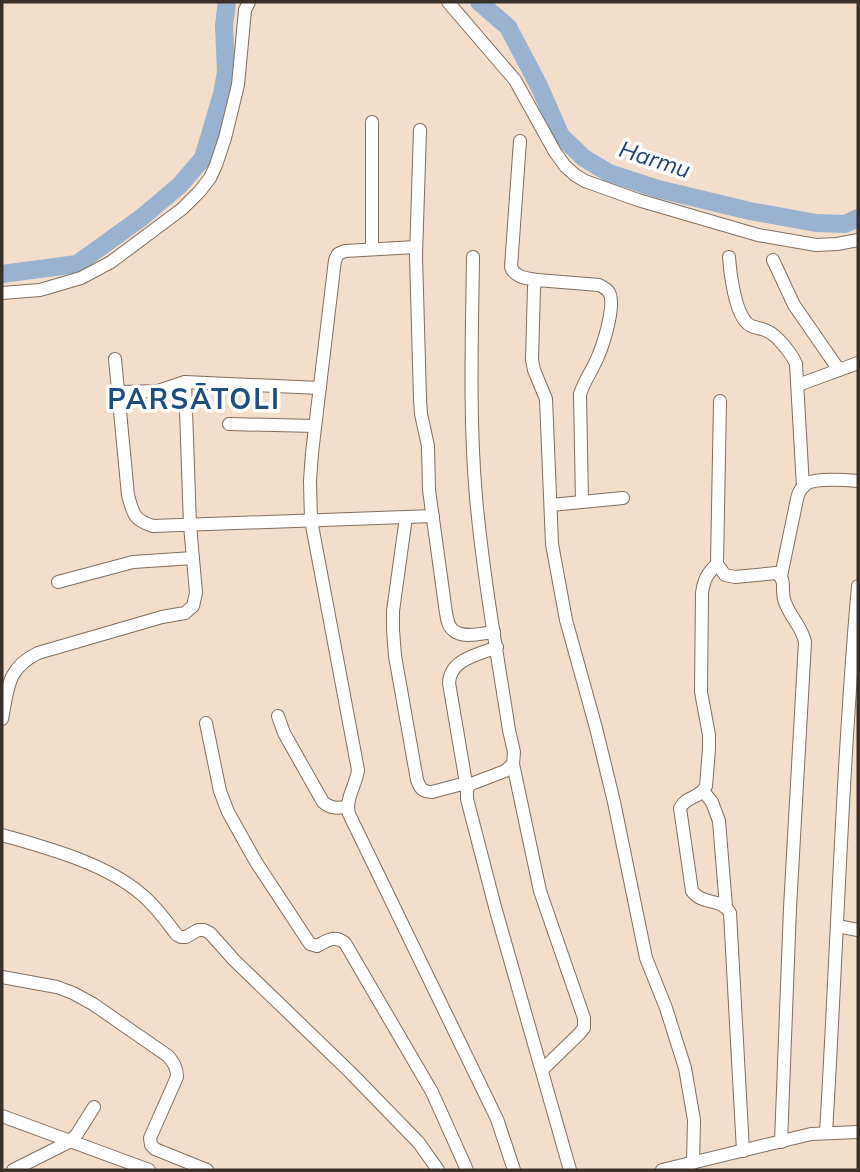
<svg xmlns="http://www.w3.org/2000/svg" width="860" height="1172" viewBox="0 0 860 1172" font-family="Mulish,sans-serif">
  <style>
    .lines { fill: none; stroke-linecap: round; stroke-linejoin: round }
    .river { stroke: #98b2d0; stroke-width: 18 }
    .minor-casing { stroke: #816f5e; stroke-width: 14 }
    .minor { stroke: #fff; stroke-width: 12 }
    .labels { text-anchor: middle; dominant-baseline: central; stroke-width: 7; stroke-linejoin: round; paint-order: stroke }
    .water-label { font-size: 23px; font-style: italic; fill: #20456e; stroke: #fff }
    .district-label { font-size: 28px; font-weight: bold; letter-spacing: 2px; fill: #1e4e81; stroke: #fff }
  </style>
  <rect width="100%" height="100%" fill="#f2decb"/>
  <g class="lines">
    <!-- river -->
    <g class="river">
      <polyline points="479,2 508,27 539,86 561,136 584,158 609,173 658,189 750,211 816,223 845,224 858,218"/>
      <polyline points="2,274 77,264 141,218 180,185 203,158 222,94 226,72 224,25 227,2"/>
    </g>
    <!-- minor casing -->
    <g class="minor-casing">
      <g id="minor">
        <polyline points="448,2 515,80 555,152 565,166 575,175 585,181 638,200 758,235 816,245 837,244 858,240"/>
        <polyline points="372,122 372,249"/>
        <path d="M420,130l-4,126 4,143 1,15 7,32 1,44 17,123c1,6 2,13 7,17 9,9 30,3 41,2"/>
        <path d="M520,141l-9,126c4,11 16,11 26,13"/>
        <path d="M416,247l-71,4 -7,3 -3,6 -23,193 -2,28 1,39 47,250c-2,16 -13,28 -9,44l148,305 17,51"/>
        <path d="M473,257c-1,80 -4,160 3,240 7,78 21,156 33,233l5,22 -1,12 -8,7 -34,13 -4,5v10l28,108 75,263"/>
        <path d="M729,257c1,17 6,53 17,65 6,7 14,5 21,9 10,4 25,23 29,33l7,123"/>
        <polyline points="773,260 794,305 839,370"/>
        <polyline points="2,293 40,290 81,278 111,262 182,209 200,191 210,178 216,165 225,138 238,85 245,10 249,2"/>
        <path d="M115,359l13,136c5,19 6,25 25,31l280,-10"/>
        <polyline points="798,385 858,363"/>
        <polyline points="118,392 158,391 185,382 320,388"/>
        <path d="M720,401l-3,163 8,11 10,2 41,-4c11,7 5,15 8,26 4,16 18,27 21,43l-15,266 -9,234"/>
        <polyline points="229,424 315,426"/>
        <path d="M582,502l-2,-108c5,-15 14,-26 19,-40 5,-12 18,-53 9,-63 -1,-2 -7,-5 -9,-6l-62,-5 -3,7 -2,73 2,10 12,29 6,145 14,76 30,108 18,74 32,156 20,50 19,60 9,52 -1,43"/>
        <polyline points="551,505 623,498"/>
        <path d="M406,517l-13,94v19l2,26 22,124c3,8 5,12 15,12l34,-9"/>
        <path d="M717,564c-10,10 -13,15 -15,29l-1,99 8,43v14l-3,37c-6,13 -19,9 -26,22l12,83c11,15 29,6 38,22l13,238"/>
        <path d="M781,576l16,-77c1,-6 4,-11 9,-15 9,-6 41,-4 52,-3"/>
        <polyline points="58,582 133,562 193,558"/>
        <path d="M278,716l6,17 39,69c8,7 14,6 24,5"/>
        <path d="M2,719c6,-31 5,-51 36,-66l124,-36 23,-4 8,-7 3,-13 -6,-68 -5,-143"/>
        <path d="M206,723l14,68 8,21 28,50 54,82 7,2c11,-6 17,-11 28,-3l87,149 35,78"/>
        <polyline points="513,764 540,891 584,1018 584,1028 579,1034 542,1070"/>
        <path d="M467,789l-18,-106c1,-24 29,-28 48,-36"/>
        <polyline points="703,791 712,802 719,821 726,907"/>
        <path d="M2,835c45,13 103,28 139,59 14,11 25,27 36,41l4,2h5l12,-7h6l6,3 24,27 116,112 69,71 19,27"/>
        <polyline points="837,926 858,930"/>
        <path d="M2,977l55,10 16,6 20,11 75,52c6,7 9,12 9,21l-27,61 1,7 4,4 52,21"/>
        <polyline points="2,1116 149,1170"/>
        <path d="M826,1133c11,-182 16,-365 32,-547"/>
        <polyline points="13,1170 69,1142 77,1134 94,1107"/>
        <polyline points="662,1170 811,1134 858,1132"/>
      </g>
    </g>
    <!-- minor -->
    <use href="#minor" class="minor"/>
  </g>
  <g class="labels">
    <!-- water labels -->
    <g class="water-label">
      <text transform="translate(655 159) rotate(18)">Harmu</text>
    </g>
    <!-- district labels -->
    <g class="district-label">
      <text x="194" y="398">PARSĀTOLI</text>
    </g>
  </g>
  <!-- border -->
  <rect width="860" height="1172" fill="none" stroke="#393129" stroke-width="7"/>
</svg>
